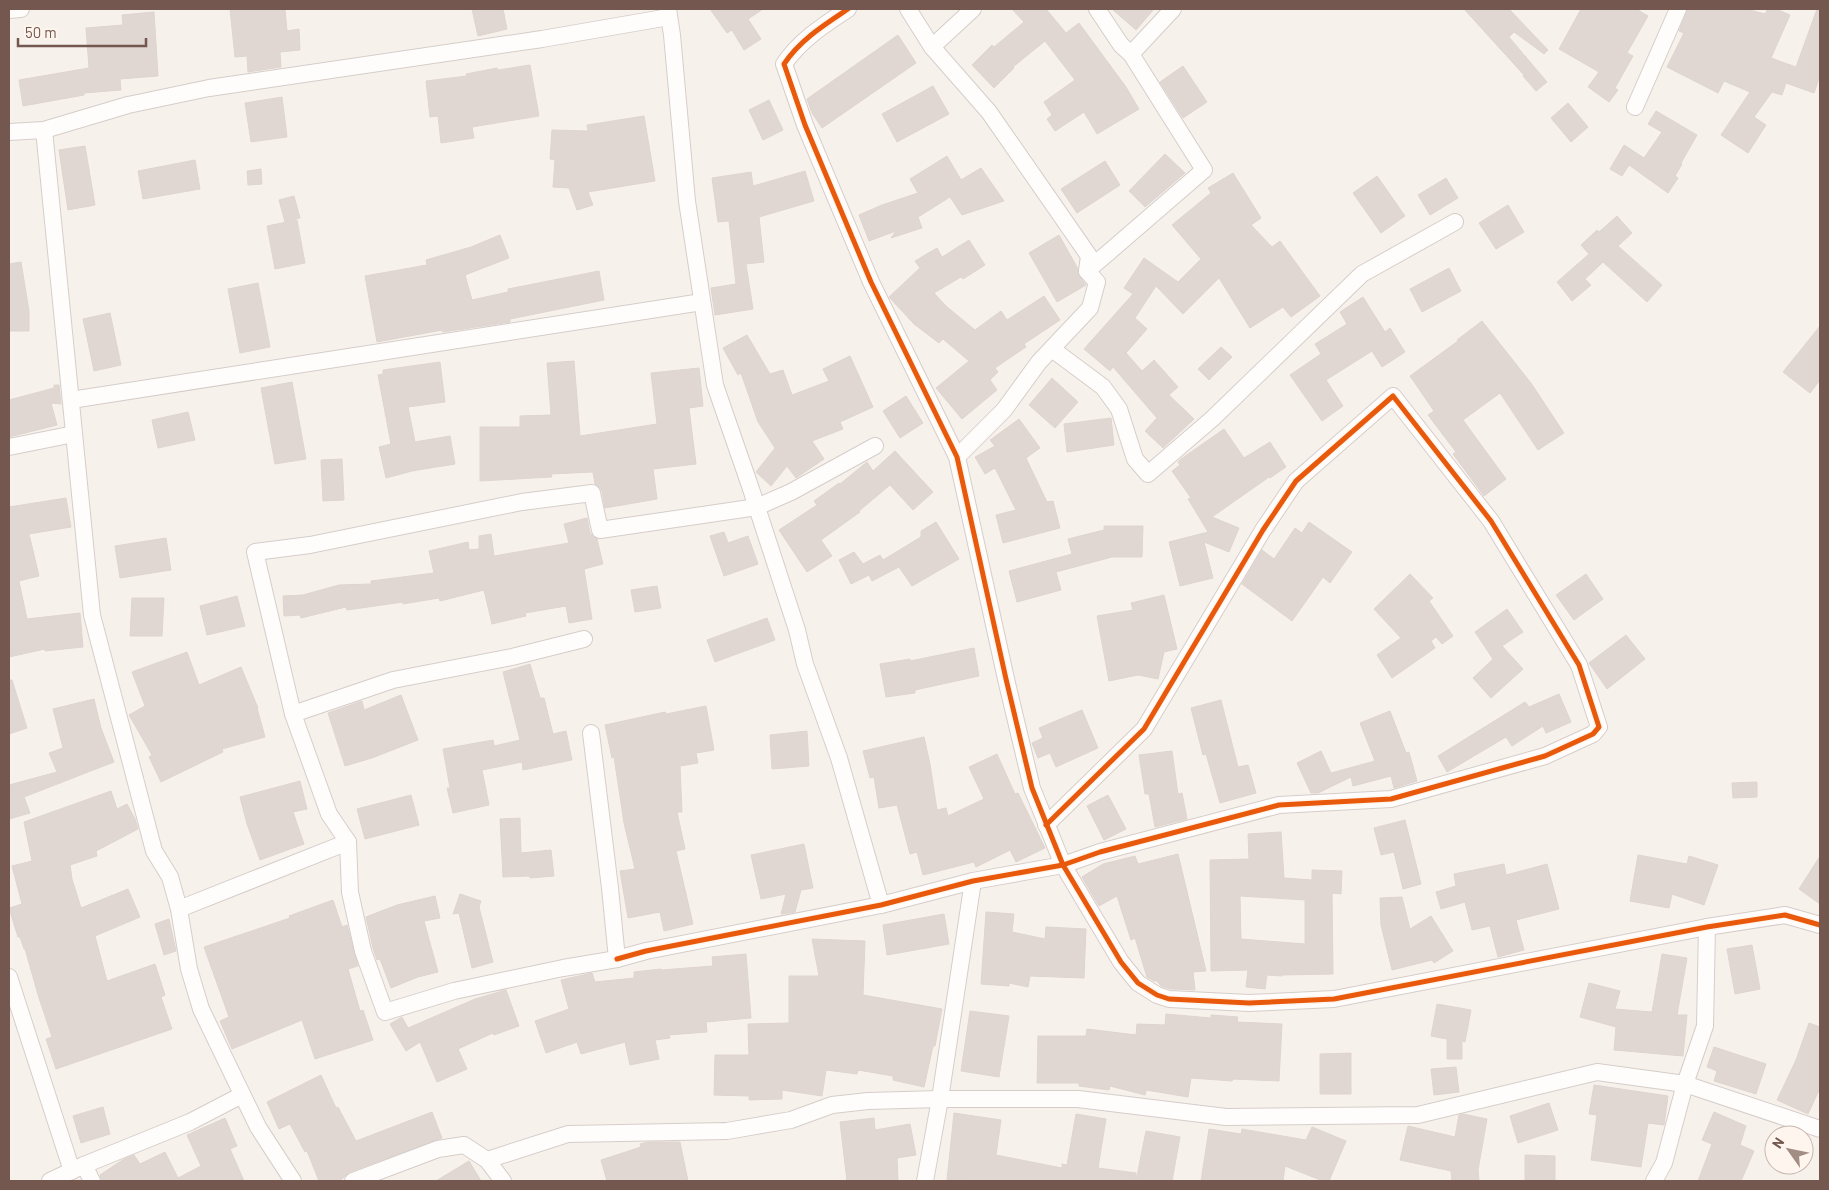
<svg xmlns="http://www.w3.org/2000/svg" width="1829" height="1190" viewBox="0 0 1829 1190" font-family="Barlow,sans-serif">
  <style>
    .building { fill: #e1d7d2; stroke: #dfd4cf; fill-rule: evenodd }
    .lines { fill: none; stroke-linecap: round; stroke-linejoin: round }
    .street-casing { stroke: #d6cdc9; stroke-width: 18 }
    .street { stroke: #fefdfc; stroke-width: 16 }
    .cycleway-casing { stroke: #fef6ee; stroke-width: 8 }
    .cycleway { stroke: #e8590c; stroke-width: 5 }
  </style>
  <rect width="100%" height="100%" fill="#f7f1ec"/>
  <!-- building -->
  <g class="building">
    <polygon points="230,9 285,9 287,31 299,29 300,50 280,52 281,67 248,72 247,56 235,57"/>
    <polygon points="472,9 503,9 507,29 478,36"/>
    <polygon points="710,9 763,9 748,19 761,39 744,50 732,30 727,33"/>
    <polygon points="1012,9 1046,9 1066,33 1079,23 1126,87 1139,109 1097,134 1084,112 1055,131 1047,119 1052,115 1044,102 1075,80 1045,41 1013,67 1014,68 994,88 972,65 992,45 994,47 1024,22"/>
    <polygon points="1112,9 1154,9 1136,30"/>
    <polygon points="1464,9 1509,9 1548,50 1544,54 1514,32 1509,37 1547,82 1536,91 1523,76 1524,75"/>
    <polygon points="1581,9 1636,9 1648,16 1627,53 1633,56 1615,88 1618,90 1609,102 1588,87 1599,72 1559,49"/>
    <polygon points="1688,9 1746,9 1765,14 1768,9 1776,9 1790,15 1771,58 1796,67 1817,9 1820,9 1820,75 1814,93 1786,83 1782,95 1772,92 1754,117 1766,125 1748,153 1721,135 1750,92 1724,81 1718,93 1667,67 1684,33 1679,31"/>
    <polygon points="154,12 158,76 120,79 121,90 84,93 84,95 23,106 19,80 89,68 86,28 123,25 122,15"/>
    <polygon points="898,35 916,63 822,128 812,113 807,99"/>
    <polygon points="530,65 539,116 472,127 474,138 441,143 438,116 430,117 426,81 467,76 466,74 497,68 498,70"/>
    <polygon points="1183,66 1207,102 1183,118 1160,82"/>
    <polygon points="933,86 949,114 897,142 882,114"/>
    <polygon points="282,97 287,137 251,142 245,103"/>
    <polygon points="769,100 783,130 763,140 749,110"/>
    <polygon points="1568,103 1588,127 1571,142 1551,118"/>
    <polygon points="1656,111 1697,135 1681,163 1682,164 1675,176 1678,178 1668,193 1629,165 1622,176 1610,169 1624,145 1644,158 1662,132 1648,124"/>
    <polygon points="644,116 655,181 588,192 593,205 577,210 569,188 553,187 555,160 550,159 552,130 588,131 587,125"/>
    <polygon points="85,146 95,205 68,210 59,150"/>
    <polygon points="1165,154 1185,173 1145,207 1129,191"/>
    <polygon points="947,156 961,180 981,168 1004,201 962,215 950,197 918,217 922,228 891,238 896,231 869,241 859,215 882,205 918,193 910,179"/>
    <polygon points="195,160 200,189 143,199 138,171"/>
    <polygon points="1105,161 1120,185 1077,213 1061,189"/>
    <polygon points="261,169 262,184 248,185 247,171"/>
    <polygon points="805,171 814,201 759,217 764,262 746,264 753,309 715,315 711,288 736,284 729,221 718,222 712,178 751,172 753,186"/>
    <polygon points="1233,173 1261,218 1251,225 1272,247 1280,241 1320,296 1291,317 1283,307 1250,328 1219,278 1183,314 1156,286 1135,318 1147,329 1126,353 1142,371 1154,360 1178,387 1169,395 1194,419 1163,448 1145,431 1157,418 1113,367 1110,371 1084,349 1133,294 1124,288 1144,258 1178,282 1201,259 1172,225 1211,193 1208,188"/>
    <polygon points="1377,176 1405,216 1381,233 1353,193"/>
    <polygon points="1446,178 1458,198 1430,215 1418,195"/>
    <polygon points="294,196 300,218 285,222 279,200"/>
    <polygon points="1508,205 1524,232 1496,249 1479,223"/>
    <polygon points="1617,216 1632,233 1618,246 1662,285 1647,302 1603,262 1585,279 1591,285 1572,301 1557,282 1589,254 1581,245 1597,230 1599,232"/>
    <polygon points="297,220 305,263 275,269 267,226"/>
    <polygon points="500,235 509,258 465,275 472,300 508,292 508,289 599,271 604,300 510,319 510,322 443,332 442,330 377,342 365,276 427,265 426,260 471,247"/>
    <polygon points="1059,235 1077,267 1078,274 1086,285 1057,302 1029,253"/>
    <polygon points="969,240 985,265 963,279 961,277 934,293 946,306 975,330 1001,311 1007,320 1044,296 1060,320 1024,344 1026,347 995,368 998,372 990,380 997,390 962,419 936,388 969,361 943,339 939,343 914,324 889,297 920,268 915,261 937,248 942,257"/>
    <polygon points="21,262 29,311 29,331 9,331 9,264"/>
    <polygon points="1449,268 1461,291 1422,312 1410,289"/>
    <polygon points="258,283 270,347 240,353 228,289"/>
    <polygon points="1363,297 1385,332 1390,328 1405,352 1382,367 1372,351 1326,380 1343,406 1322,421 1290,375 1321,354 1315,344 1347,324 1340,312"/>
    <polygon points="110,313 121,365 94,371 83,319"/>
    <polygon points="1482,321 1531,383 1564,433 1538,450 1500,393 1463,420 1506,479 1484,496 1453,454 1456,452 1428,415 1434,411 1410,376 1458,341 1457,340"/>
    <polygon points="1820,326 1820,380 1810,393 1783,372"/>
    <polygon points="747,335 770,374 783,370 792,395 829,381 823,369 850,356 873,407 840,422 843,429 812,441 824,459 796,478 787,466 771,486 756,472 775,448 758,422 741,373 738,375 723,348"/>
    <polygon points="1221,347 1232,357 1209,380 1198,369"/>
    <polygon points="574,361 580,436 657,424 651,373 699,368 703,406 689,408 696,464 653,469 657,499 605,508 602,491 595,484 593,472 551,474 552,477 480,481 480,427 520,427 520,416 551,415 547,363"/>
    <polygon points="440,362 445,402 408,407 415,442 450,436 455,464 412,471 386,478 379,447 391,444 378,375 383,374 383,370"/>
    <polygon points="1052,378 1078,402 1055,428 1029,405"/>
    <polygon points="292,382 306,459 275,464 261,388"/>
    <polygon points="54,385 59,385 61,404 51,403 57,425 9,437 9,400 54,388"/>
    <polygon points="906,396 923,423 900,438 883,411"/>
    <polygon points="188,412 195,440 158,448 152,420"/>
    <polygon points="1111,418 1114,445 1067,452 1064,424"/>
    <polygon points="1019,419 1040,448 1026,458 1047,502 1053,501 1060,528 1003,543 996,515 1016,510 995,468 985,474 975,457 995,446 990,440"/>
    <polygon points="1224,429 1244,458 1270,442 1286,467 1270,478 1269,477 1212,517 1239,528 1229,552 1204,542 1213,578 1180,586 1169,542 1208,532 1188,499 1191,498 1172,471 1180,465 1178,462 1181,459"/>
    <polygon points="895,451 933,492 913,510 890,485 859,511 860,512 821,540 832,556 807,572 779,530 817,505 814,501 839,483 840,484 867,462 873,471"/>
    <polygon points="342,459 344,500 323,501 321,460"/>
    <polygon points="66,498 71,527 29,534 39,576 19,581 27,619 80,613 83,647 45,651 45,649 9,657 9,507"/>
    <polygon points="587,518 590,533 597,539 603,564 584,569 592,619 569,623 566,606 525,613 526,616 492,624 484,590 440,601 439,598 403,604 403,602 347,610 346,607 301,618 300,615 284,616 283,596 303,595 339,585 371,584 371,581 434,573 429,551 468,542 469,550 479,549 479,536 491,534 494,556 569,543 564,524"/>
    <polygon points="936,522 959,559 912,586 899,567 872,581 869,575 851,584 839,560 854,552 863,564 880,555 883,560 921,537 921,531"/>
    <polygon points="1309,522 1352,552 1330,583 1323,577 1292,621 1242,584 1262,550 1274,559 1295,528 1302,533"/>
    <polygon points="1104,526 1143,526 1142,557 1112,557 1056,572 1061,590 1017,602 1009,571 1072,554 1068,539 1104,530"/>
    <polygon points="724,532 728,543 748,536 758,564 724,576 710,536"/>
    <polygon points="166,538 171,570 120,578 115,546"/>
    <polygon points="1410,574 1433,598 1429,601 1453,636 1442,644 1436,637 1431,641 1435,648 1392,678 1377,655 1401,638 1374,609"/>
    <polygon points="1586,574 1603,599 1574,620 1556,595"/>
    <polygon points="657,586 661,608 635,612 631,590"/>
    <polygon points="1164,595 1177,649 1164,652 1158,679 1138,675 1109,681 1097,616 1133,610 1131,603"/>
    <polygon points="237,596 245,626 207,635 200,606"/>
    <polygon points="132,598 164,598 162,636 130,636"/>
    <polygon points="1507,609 1523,632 1502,646 1523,669 1491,698 1473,678 1493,659 1475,632"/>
    <polygon points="767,618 775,640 715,662 707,640"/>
    <polygon points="1626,635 1645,659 1607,689 1589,663"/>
    <polygon points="974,648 979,676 915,690 915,693 886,697 880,664 910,659 910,661"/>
    <polygon points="187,652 199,685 241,667 258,708 257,708 265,737 222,749 223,752 161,782 149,757 152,755 129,715 145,706 132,672"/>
    <polygon points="530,664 540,698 544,698 553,734 566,731 572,760 523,770 522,762 482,770 489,805 453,813 447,788 450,788 443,749 493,740 494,746 520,740 503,672"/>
    <polygon points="9,680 12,680 27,728 9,734"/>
    <polygon points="1559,694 1571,722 1546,733 1543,726 1512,746 1506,737 1447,772 1438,756 1525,702 1529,707"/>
    <polygon points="401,695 418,740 372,758 345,766 328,713 362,701 364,710"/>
    <polygon points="94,699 101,728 114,762 24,797 30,813 9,819 9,785 57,772 49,753 63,748 53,709"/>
    <polygon points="1221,700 1238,767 1248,765 1256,793 1220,803 1206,754 1203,755 1191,708"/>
    <polygon points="706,706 714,750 696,753 698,763 680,766 682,812 677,812 685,849 676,851 693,924 664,931 660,912 628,918 620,871 635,869 624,823 614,757 612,758 605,725 665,712 666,714"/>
    <polygon points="1082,710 1098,748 1056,767 1050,753 1038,758 1032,743 1043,738 1039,728"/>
    <polygon points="1390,711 1406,753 1409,752 1417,781 1394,788 1391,776 1353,786 1351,777 1318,793 1311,793 1297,763 1321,751 1331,773 1375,761 1360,723"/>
    <polygon points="807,731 809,766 772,769 770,735"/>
    <polygon points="924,737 930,764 937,810 946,808 948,816 984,799 969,767 997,754 1015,794 1018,793 1045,848 1016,862 1010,850 976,867 974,862 923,875 917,852 910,854 897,805 879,808 874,777 870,778 863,751"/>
    <polygon points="1172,751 1178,794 1182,793 1187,819 1155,827 1149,794 1145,794 1139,755"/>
    <polygon points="300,781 307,809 293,812 304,844 260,860 247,824 240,797"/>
    <polygon points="1757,782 1757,797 1733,798 1732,783"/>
    <polygon points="111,791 117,809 127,804 135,819 138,829 96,851 97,856 70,865 72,879 81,908 128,889 140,917 95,936 107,981 155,964 165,995 161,997 172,1029 56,1069 46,1039 52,1037 39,998 25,949 24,949 20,937 18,937 9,908 22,904 12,866 32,861 24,822"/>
    <polygon points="411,795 419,825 365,839 357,809"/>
    <polygon points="1108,795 1126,829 1104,840 1087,806"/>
    <polygon points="520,818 521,853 551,850 554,876 530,878 530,876 503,877 500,819"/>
    <polygon points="1405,820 1421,884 1403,889 1394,852 1381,855 1374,828"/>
    <path d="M1281,832l3,46 28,2v-10l30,1 -1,23 -9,-1 1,81 -51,1v1l-15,-1 -2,14 -19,-2 2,-17 -37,1 -1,-111 39,-1 -1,-25zM1240,896l65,4v44l-64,-5z"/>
    <polygon points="804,844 813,888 801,890 795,912 781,914 786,894 761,899 751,855"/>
    <polygon points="1178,854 1206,971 1193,972 1195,990 1171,989 1161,986 1157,981 1154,981 1147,977 1135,938 1131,940 1117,896 1099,906 1082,877 1103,864 1135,856 1138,864"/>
    <polygon points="1638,855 1687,864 1689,856 1718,865 1704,905 1672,894 1669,908 1630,901"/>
    <polygon points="1820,856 1820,904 1799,889"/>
    <polygon points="1504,864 1506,875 1547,864 1559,909 1516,920 1524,950 1498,957 1490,926 1472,930 1465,902 1441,909 1436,892 1456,886 1454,874"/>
    <polygon points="460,894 481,901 479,907 493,962 472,968 459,913 453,914"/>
    <polygon points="435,896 440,918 424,921 438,972 418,977 391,988 380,959 377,960 373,948 366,917 397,905"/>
    <polygon points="1402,897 1410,929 1431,916 1453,951 1434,963 1432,960 1392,970 1381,925 1380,898"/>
    <polygon points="333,900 342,927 347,925 358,966 348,969 360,1011 363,1010 373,1040 315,1059 302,1020 232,1049 220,1021 229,1017 204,947 290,918 289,916"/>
    <polygon points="986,912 1014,914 1012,932 1045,939 1046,927 1086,929 1084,978 1030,976 1028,987 1009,983 1009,986 981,984"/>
    <polygon points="944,914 949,944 887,955 883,925"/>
    <polygon points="169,919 176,951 164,955 155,924"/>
    <polygon points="812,939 865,941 863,995 942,1009 935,1046 933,1046 924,1087 893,1080 893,1076 858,1070 857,1074 826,1070 822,1096 782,1090 782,1099 749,1100 749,1096 714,1095 715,1055 749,1055 748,1024 789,1023 789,976 819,976"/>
    <polygon points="1752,945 1760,989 1735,994 1727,949"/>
    <polygon points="746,954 751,1018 706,1022 707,1032 669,1035 670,1038 655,1040 659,1059 630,1065 625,1042 581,1054 577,1042 546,1053 535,1021 569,1009 561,980 592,973 595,982 634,978 634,972 661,969 661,970 713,966 712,957"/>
    <polygon points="1662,954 1687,958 1677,1015 1687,1015 1683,1056 1614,1050 1616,1027 1580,1017 1589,983 1620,991 1615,1009 1652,1012"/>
    <polygon points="506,990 519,1026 494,1035 493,1033 458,1049 467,1069 437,1082 420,1042 406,1051 390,1024 402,1017 408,1028 475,999"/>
    <polygon points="1437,1004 1471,1010 1465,1042 1462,1041 1462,1059 1447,1059 1447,1039 1431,1036"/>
    <polygon points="970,1011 1009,1016 999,1077 961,1071"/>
    <polygon points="1166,1014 1211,1018 1211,1015 1238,1017 1237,1022 1282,1024 1279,1081 1233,1079 1232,1081 1191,1078 1188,1097 1146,1090 1145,1095 1110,1086 1109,1090 1079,1086 1079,1083 1037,1083 1038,1036 1086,1036 1087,1029 1136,1035 1137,1024 1165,1025"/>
    <polygon points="1809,1023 1820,1027 1820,1088 1808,1114 1777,1100 1796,1060"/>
    <polygon points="1714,1047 1766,1064 1756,1094 1714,1081 1717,1071 1707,1067"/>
    <polygon points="1351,1053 1351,1094 1320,1094 1320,1054"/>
    <polygon points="1456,1067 1459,1092 1434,1095 1431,1069"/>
    <polygon points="321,1075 336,1108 338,1107 356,1141 432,1112 442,1138 349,1172 340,1181 319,1181 307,1151 305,1152 290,1124 279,1129 267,1102"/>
    <polygon points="1594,1085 1668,1096 1664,1125 1648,1123 1641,1167 1591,1160 1597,1115 1589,1114"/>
    <polygon points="1549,1103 1558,1130 1518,1143 1510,1116"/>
    <polygon points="103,1107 110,1134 81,1143 73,1116"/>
    <polygon points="1714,1112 1746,1126 1740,1145 1754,1151 1741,1181 1698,1181 1712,1144 1702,1140"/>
    <polygon points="954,1113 1001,1120 996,1155 1062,1168 1062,1164 1067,1165 1076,1114 1106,1119 1098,1168 1136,1173 1136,1181 947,1180"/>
    <polygon points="1463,1114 1487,1119 1478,1170 1479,1181 1452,1181 1451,1171 1400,1160 1408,1126 1455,1137 1459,1115"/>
    <polygon points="225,1118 237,1146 230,1149 244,1181 102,1181 100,1175 124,1159 134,1155 140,1164 165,1152 178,1178 201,1166 187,1135"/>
    <polygon points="874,1118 875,1130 910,1124 916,1155 897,1158 898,1181 847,1181 840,1122"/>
    <polygon points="1312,1127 1346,1141 1329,1181 1323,1181 1285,1166 1283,1181 1201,1181 1209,1129 1241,1134 1242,1129 1306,1140"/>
    <polygon points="1146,1131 1180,1137 1172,1181 1136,1181"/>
    <polygon points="648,1142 680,1142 688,1181 607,1181 601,1160 641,1147 640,1144"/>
    <polygon points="1525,1155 1555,1156 1555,1181 1525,1181"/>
    <polygon points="469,1161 481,1181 436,1181"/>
  </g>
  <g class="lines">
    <!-- street casing -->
    <g class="street-casing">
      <g id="street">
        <polyline points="668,9 672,35 687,201 715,385 750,486 797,630 805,664 839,758 881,905"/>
        <path d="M848,9c-24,16 -48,31 -64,55l21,61 66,157 86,175 49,222 26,109 31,77 58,97 17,21 19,12 12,4 80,4 85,-4 373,-72 78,-12 35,10"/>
        <polyline points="908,9 932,47 989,112 1089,256 1087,271 1097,282 1090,308 1039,362 1004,410 957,457"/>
        <polyline points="9,10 21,9"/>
        <polyline points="932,47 973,9"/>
        <polyline points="1131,54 1173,9"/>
        <polyline points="1635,107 1678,9"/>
        <polyline points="44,130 92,615 154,851 170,877 179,909 189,969 201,1009 258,1127 293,1181"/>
        <polyline points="9,132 44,130 128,105 209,88 542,39 669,17"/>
        <polyline points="1087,271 1204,170 1131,54 1121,45 1097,9"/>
        <polyline points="1052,349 1103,387 1119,409 1135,459 1148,474 1212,419 1362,274 1455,222"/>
        <polyline points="71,400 702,302"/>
        <polyline points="9,447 74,434"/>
        <polyline points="293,714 393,680 512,657 584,639"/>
        <polyline points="348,842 329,814 293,714 255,552 310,545 522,502 592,493 600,530 757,507 791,492 875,446"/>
        <polyline points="179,909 348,842 350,892 363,951 385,1012 454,991 563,968 617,959 610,888 591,733"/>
        <polyline points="617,959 646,951 881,905 973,881 1063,865 1100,852 1279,805 1391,799 1545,756 1593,734 1599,727 1579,665 1491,521 1393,396 1296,481 1263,530 1144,729 1046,825"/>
        <polyline points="9,977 72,1171"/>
        <polyline points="487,1160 568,1134 727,1131 791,1120 832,1105 868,1101 940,1099 1078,1099 1226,1117 1418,1115 1597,1072 1685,1084 1820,1129"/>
        <polyline points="84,1165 92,1181"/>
        <polyline points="50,1181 84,1165 190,1122 242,1095"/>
        <polyline points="353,1181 438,1149 464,1145 487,1160 503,1181"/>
        <polyline points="925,1181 940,1099 973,881"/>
        <polyline points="1654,1181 1664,1163 1685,1084 1705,1026 1707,927"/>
      </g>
    </g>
    <!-- street -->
    <use href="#street" class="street"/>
    <!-- cycleway casing -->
    <g class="cycleway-casing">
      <g id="cycleway">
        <path d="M848,9c-24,16 -48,31 -64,55l21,61 66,157 86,175 49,222 26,109 31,77 58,97 17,21 19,12 12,4 80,4 85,-4 373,-72 78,-12 35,10"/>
        <polyline points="617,959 646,951 881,905 973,881 1063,865 1100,852 1279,805 1391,799 1545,756 1593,734 1599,727 1579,665 1491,521 1393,396 1296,481 1263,530 1144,729 1046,825"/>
      </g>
    </g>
    <!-- cycleway -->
    <use href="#cycleway" class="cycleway"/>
  </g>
  <!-- border -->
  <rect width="1829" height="1190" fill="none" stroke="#74574e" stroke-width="20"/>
  <!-- north arrow -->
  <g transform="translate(1789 1150) rotate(303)"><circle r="24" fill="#fef6ee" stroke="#c7b6ae"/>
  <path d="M0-4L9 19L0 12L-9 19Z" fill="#a28d85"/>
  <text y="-8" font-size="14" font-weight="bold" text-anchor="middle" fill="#74574e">N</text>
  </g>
  <!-- scale -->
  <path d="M18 38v8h128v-8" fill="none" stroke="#74574e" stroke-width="2.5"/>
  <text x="25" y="38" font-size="15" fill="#74574e" stroke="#fef6ee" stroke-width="4" paint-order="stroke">50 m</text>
</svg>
